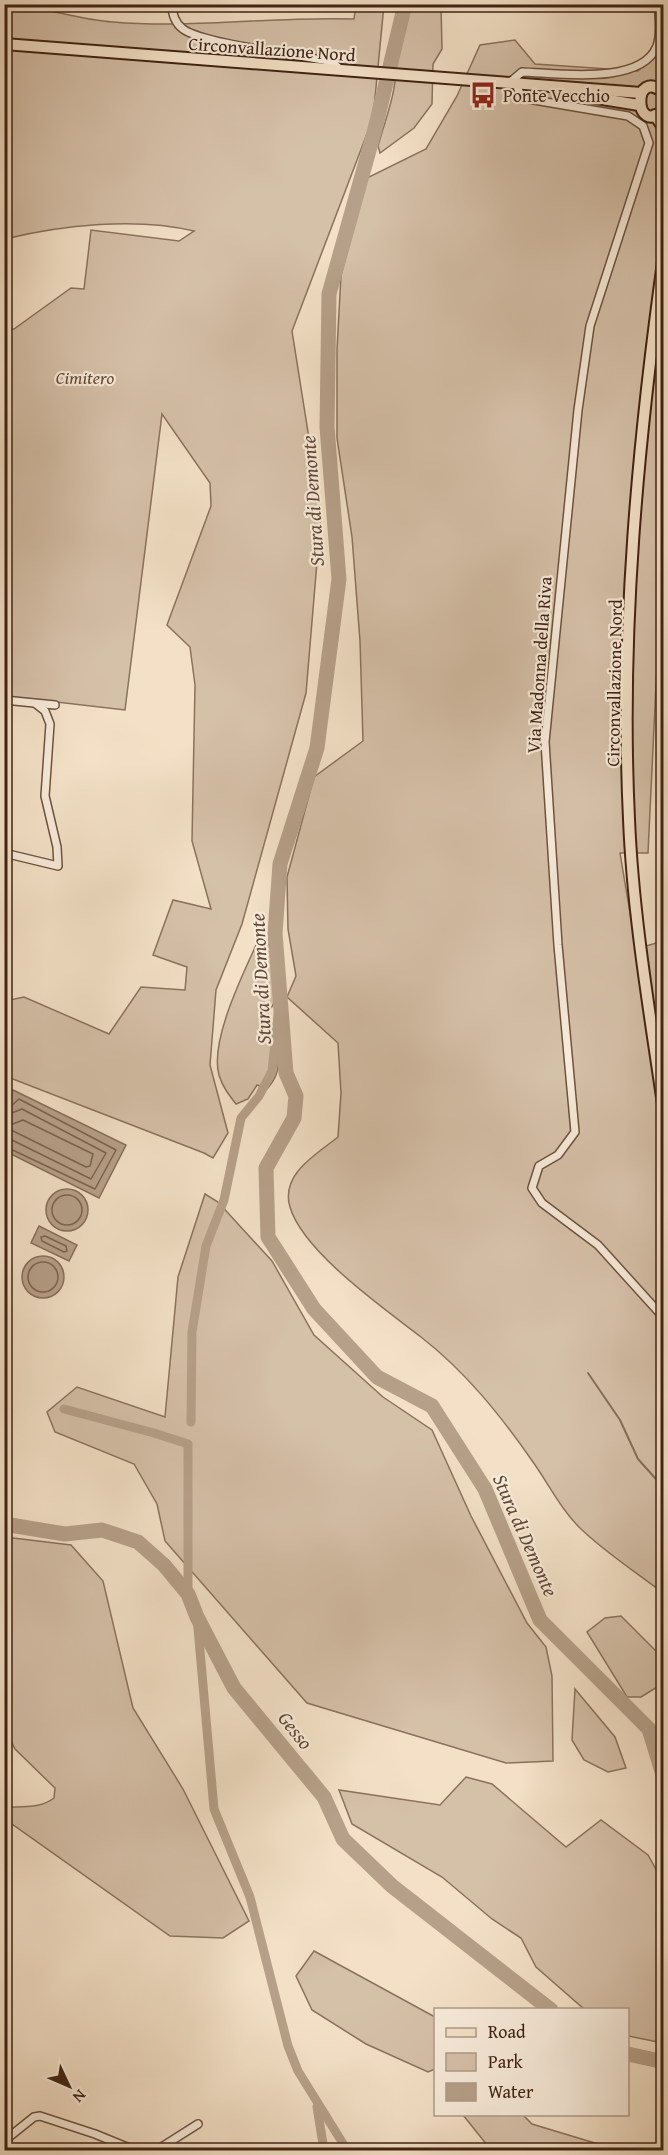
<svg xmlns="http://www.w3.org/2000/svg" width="668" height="2155" viewBox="0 0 668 2155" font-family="'Gentium Book Plus',serif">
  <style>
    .green { fill: #d5c0a8; stroke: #8b725e; stroke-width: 1.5 }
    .water { fill: #b6a089; stroke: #876e5a; stroke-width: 1.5 }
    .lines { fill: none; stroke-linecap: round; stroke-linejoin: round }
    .shore { stroke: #7c624e; stroke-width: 1.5 }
    .stream { stroke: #876e5a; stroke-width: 2 }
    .canal { stroke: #b6a089; stroke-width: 9 }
    .river { stroke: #b6a089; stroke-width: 15 }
    .street-casing { stroke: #6e5240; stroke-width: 10 }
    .primary-casing { stroke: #412313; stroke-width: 14 }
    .street { stroke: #f7ebda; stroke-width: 7 }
    .primary { stroke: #f3e0c6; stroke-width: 10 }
    .labels { text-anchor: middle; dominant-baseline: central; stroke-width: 4.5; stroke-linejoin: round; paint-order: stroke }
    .street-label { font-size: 18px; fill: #412313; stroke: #f7ebda }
    .poi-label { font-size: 18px; fill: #412313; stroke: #f7ebda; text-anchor: start }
    .park-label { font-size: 18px; font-style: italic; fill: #664a38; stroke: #f7ebda }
    .water-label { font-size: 20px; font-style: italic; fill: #644836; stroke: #f7ebda }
  </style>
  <rect width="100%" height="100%" fill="#f3e0c6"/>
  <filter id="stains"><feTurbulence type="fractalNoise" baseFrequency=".00333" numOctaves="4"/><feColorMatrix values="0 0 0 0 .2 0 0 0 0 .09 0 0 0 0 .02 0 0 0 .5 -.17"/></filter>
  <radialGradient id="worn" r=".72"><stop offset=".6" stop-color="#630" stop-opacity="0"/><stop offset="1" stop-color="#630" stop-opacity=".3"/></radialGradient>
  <!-- green -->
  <g class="green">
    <path d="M5,5c35,0 72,15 108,17 80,7 161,-6 241,-3l2,-14h28l-11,113 -81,213 29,183 -15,179 -64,231 -26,66 -6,75 18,68 -15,25 -9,-5 -199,-77v-75l19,-4 85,37 32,-47 44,3 2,-23 -34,-12 20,-55 38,9 -19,-68 3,-156 -5,-38 -23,-22 44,-119 -1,-23 -48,-69 -37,296 -120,-14v-368l9,1 57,-41 13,1 7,-59 88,11 15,-10c-58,-14 -132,-6 -189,8z"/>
    <path d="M416,5h25l1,44 -9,15 -1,40 -18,24 -34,25 -2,-7c5,-19 13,-39 16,-58 5,-25 -1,-67 22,-83z"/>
    <path d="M663,8l1,509 -16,336h-28l16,96 27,-8v652c-27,-21 -57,-40 -82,-64 -19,-18 -33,-46 -48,-67 -32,-46 -67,-90 -112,-125 -36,-28 -118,-85 -131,-130 -10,-33 27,-53 48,-70l3,-44 -3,-50 -51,-46 9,-21 -8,-47 -1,-52 27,-100 49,-36 -3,-100 -8,-104 -15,-99v-88l4,-75 26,-97 59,-29 31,-53 23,-51 35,-5 20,24 103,7c30,-25 14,-37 25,-63z"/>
    <path d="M262,932l10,18 3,51 -11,20 -2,11 9,5c9,20 12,34 -4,52l-10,-4 -9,14 -12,5c-7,-9 -14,-18 -17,-29 -10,-36 28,-109 43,-143z"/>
    <polygon points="205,1194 218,1202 272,1261 314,1335 383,1397 432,1430 471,1516 527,1623 546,1647 552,1676 553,1761 506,1763 307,1703 165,1541 157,1504 134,1464 55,1432 47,1412 77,1387 165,1417 178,1277"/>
    <path d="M5,1537l66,8 32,36 30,127 50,81 66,132 -26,17 -53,-2 -165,-117v-11c18,-3 33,2 49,-10l1,-10 -40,-39 -10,-20z"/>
    <polygon points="621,1616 660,1655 662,1684 641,1697 627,1697 587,1632 605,1618"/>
    <polygon points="575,1689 615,1737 626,1768 608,1772 584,1760 572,1740"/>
    <polygon points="466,1777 492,1784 566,1847 601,1820 648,1855 663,1882 663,2043 628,2036 628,2010 584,2009 536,1967 521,1938 492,1919 442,1877 352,1824 339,1790 440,1805"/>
    <polygon points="314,1951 435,2017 435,2069 428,2072 366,2044 312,2010 296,1976"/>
    <polygon points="463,2115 523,2115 532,2124 618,2150 491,2150"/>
  </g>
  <!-- water -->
  <g class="water">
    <polygon points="13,1090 126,1145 99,1198 5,1151 5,1107"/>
    <circle cx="67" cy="1210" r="21"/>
    <polygon points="39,1226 77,1245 69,1261 31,1243"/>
    <circle cx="43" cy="1277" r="21"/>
  </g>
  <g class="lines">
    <!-- shore -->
    <g class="shore">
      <polyline points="4,1108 10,1107 19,1099 116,1150 95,1189 4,1146"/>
      <polyline points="4,1116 22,1109 106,1153 91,1179 12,1140 4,1139"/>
      <polygon points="23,1120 93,1154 90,1166 86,1167 9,1129 10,1125"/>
      <circle cx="67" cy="1210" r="15"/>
      <polygon points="45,1236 66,1246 67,1251 64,1252 42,1241 41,1237"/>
      <circle cx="43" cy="1277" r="15"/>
    </g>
    <!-- stream -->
    <polyline class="stream" points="588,1373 620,1420 638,1459 664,1488"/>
    <!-- canal -->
    <g class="canal">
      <polyline points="64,1409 154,1433 188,1444 188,1594"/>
      <polyline points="191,1422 192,1332 206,1246 224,1200 241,1118 259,1096 272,1071 281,987"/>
      <polyline points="197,1617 214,1809 250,1897 288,2046 298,2071 347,2150"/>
      <polyline points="317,2107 324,2150"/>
    </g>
    <!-- river -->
    <g class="river">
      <polyline points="405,4 375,129 329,294 327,427 339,579 317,748 280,864 275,933 286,1073 296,1096 294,1118 266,1168 268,1237 314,1309 377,1377 432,1406 485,1489 540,1620 649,1729 664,1778"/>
      <polyline points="4,1524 65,1534 102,1530 138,1542 164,1565 188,1594 197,1617 234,1688 324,1797 343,1839 392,1886 551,2010"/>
      <polyline points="628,2054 664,2062"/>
    </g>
    <!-- street casing -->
    <g class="street-casing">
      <g id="street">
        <path d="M172,4c0,10 3,19 11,25 20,15 119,26 149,33l8,7"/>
        <path d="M509,83l13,-11c35,1 119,14 135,-26 5,-14 1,-27 2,-42"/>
        <polyline points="516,85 522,97 528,99 628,116 643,126 649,143 590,326 578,410 545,742 558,945 575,1132 558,1155 539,1166 532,1188 542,1203 598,1245 664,1318"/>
        <polyline points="4,700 55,705"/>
        <polyline points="4,853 58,866 57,847 45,796 50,724 45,711 36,704"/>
        <polyline points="4,2141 34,2117 40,2116 95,2134 134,2150"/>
        <polyline points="157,2150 198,2124"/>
      </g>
    </g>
    <!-- primary casing -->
    <g class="primary-casing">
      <g id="primary">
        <polyline points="4,44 641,93"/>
        <path d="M664,93c-32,-28 -31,45 0,17"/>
        <polyline points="590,97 639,105"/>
        <polyline points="655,115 664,129"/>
        <path d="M664,255c-26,186 -44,376 -35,564 4,98 21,195 35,292"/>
      </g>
    </g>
    <!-- street -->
    <use href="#street" class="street"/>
    <!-- primary -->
    <use href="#primary" class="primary"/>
  </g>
  <!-- icons -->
  <defs>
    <g id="bus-bare" transform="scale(2.07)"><path d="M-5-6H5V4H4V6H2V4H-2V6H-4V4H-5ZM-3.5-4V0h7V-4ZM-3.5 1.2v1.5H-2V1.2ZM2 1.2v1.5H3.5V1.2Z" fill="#8f2418" stroke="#f7ebda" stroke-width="2.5" paint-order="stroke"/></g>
  </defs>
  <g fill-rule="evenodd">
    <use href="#bus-bare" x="483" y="95"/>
  </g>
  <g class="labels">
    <!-- street labels -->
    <g class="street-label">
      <text transform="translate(272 49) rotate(4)">Circonvallazione Nord</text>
      <text transform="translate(539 665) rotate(-86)">Via Madonna della Riva</text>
      <text transform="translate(614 683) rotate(-89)">Circonvallazione Nord</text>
    </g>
    <!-- poi labels -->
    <g class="poi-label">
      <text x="503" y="95">Ponte Vecchio</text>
    </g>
    <!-- park labels -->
    <g class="park-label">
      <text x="85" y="377">Cimitero</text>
    </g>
    <!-- water labels -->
    <g class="water-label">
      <text transform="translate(312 501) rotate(-94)">Stura di Demonte</text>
      <text transform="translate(260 979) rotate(-93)">Stura di Demonte</text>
      <text transform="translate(526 1535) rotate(66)">Stura di Demonte</text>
      <text transform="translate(296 1730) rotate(51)">Gesso</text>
    </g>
  </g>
  <!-- margin -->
  <rect width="668" height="2155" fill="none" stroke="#f3e0c6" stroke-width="24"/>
  <rect x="6" y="6" width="656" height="2143" fill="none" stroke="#412313" stroke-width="3"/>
  <rect x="12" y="12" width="644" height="2131" fill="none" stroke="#412313" stroke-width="1.5"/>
  <!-- legend -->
  <rect x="434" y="2008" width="195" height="108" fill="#f7ebda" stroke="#ae9b8a" stroke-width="1.5"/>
  <rect x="446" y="2028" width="30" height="9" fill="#f3e0c6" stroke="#ae9b8a" stroke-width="1.5"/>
  <text x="488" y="2038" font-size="18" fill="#412313">Road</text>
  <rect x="446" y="2053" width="30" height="18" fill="#d5c0a8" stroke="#ae9b8a" stroke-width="1.5"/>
  <text x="488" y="2068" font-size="18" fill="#412313">Park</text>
  <rect x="446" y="2083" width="30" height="18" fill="#b6a089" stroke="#ae9b8a" stroke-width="1.5"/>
  <text x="488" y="2098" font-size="18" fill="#412313">Water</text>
  <!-- north arrow -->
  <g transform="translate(69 2086) rotate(134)" stroke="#f7ebda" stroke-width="4.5" paint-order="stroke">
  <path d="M0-4.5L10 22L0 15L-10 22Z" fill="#412313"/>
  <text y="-9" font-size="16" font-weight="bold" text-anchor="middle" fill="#412313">N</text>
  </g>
  <rect width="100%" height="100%" filter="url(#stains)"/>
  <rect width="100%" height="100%" fill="url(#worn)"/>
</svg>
